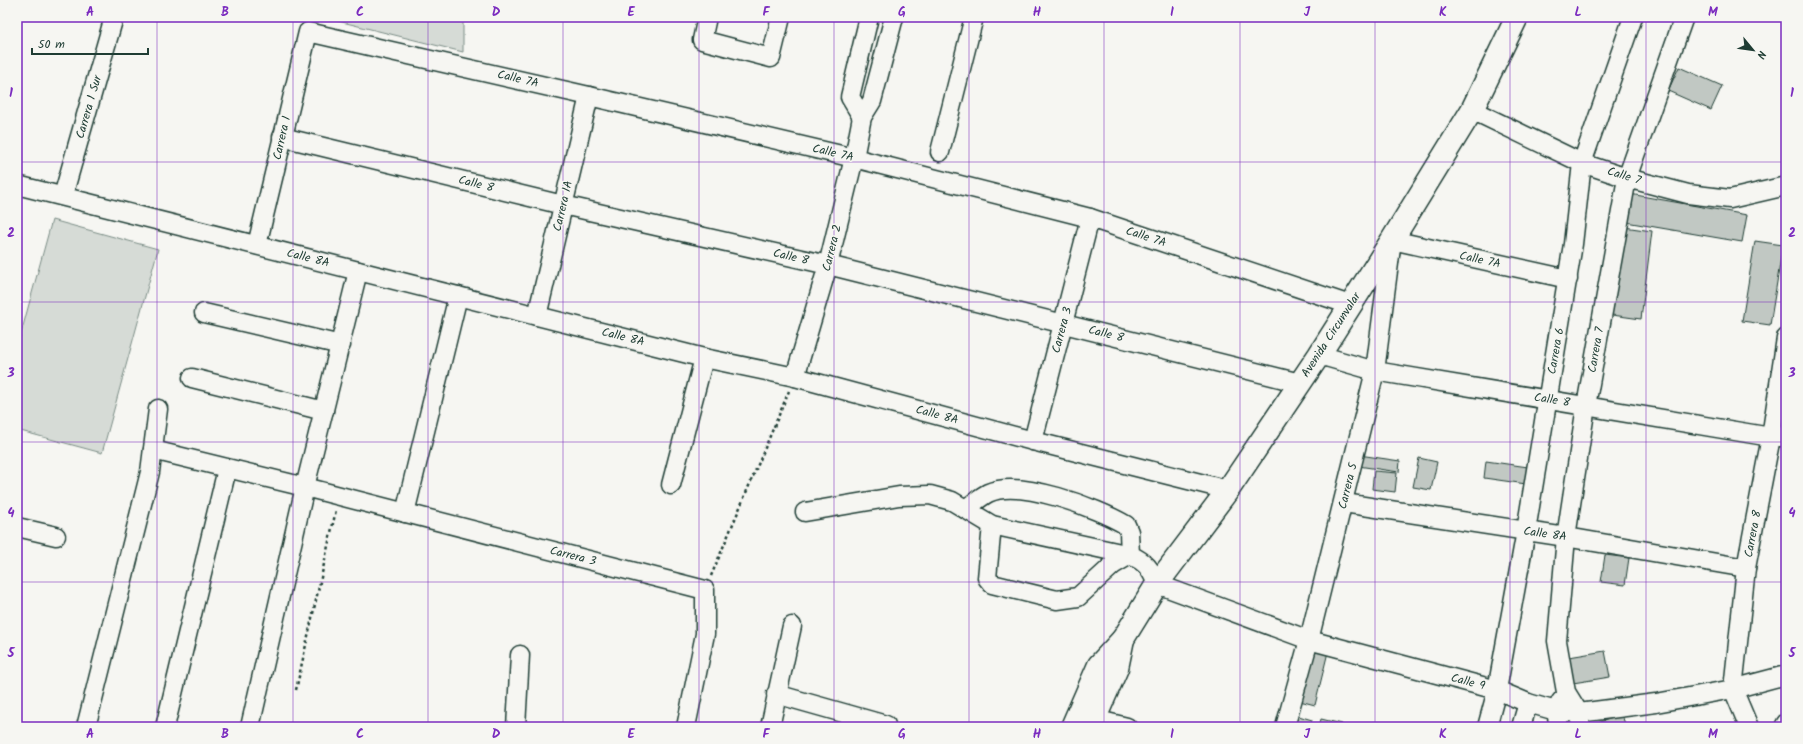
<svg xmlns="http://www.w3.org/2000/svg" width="1803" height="744" viewBox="0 0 1803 744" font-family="Kalam,sans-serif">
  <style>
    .green { fill: #d6dbd6; stroke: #7a8c85 }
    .building { fill: #c1c8c3; stroke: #1f3d34 }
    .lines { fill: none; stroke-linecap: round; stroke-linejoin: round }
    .minor-casing { stroke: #1f3d34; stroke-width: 21 }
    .major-casing { stroke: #1f3d34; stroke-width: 25 }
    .path { stroke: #1f3d34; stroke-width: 2.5; stroke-dasharray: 3 3; stroke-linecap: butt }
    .minor { stroke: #f6f6f2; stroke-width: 18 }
    .major { stroke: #f6f6f2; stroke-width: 22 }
    .grid { fill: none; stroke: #7b2cbf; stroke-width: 1; stroke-opacity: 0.55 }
    .labels { text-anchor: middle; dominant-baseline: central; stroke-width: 3; stroke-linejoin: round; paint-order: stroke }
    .street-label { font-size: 12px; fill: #1f3d34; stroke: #f6f6f2 }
    .neatline { fill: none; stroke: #7b2cbf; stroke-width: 1.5 }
    .grid-label { font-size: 13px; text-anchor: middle; font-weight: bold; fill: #7b2cbf }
  </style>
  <rect width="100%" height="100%" fill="#f6f6f2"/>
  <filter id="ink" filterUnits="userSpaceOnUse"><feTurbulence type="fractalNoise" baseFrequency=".025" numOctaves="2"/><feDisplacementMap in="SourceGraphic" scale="8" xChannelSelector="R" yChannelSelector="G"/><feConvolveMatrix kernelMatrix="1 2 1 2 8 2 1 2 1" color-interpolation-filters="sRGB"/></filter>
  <g filter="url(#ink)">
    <!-- green -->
    <g class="green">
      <polygon points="325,17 463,17 463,52 326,18"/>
      <polygon points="52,220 158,249 102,453 17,430 17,348"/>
    </g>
    <!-- building -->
    <g class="building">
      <polygon points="1679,67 1722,86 1711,110 1668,91"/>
      <polygon points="1630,194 1747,215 1742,242 1626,222"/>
      <polygon points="1624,227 1652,231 1641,319 1612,315"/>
      <polygon points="1755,241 1783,245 1770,325 1742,321"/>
      <polygon points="1359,455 1400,461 1399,472 1358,466"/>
      <polygon points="1419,458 1437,462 1431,490 1413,487"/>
      <polygon points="1486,461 1528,467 1526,484 1484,478"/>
      <polygon points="1374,471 1397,473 1395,492 1372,489"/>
      <polygon points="1605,555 1629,558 1625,585 1601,582"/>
      <polygon points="1309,648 1328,652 1315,705 1296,700"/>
      <polygon points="1605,651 1610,677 1573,683 1569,657"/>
      <polygon points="1292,714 1312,720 1310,727 1288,727"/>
      <polygon points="1622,715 1626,727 1591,727 1591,725"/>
      <polygon points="1321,719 1342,724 1341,727 1319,727"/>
    </g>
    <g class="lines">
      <!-- minor casing -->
      <g class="minor-casing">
        <g id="minor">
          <polyline points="707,17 702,40 771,58 781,17"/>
          <polyline points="1472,110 1582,163 1627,178 1688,194 1730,199 1786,186"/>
          <polyline points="862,117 850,97 869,17"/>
          <polyline points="282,137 563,205 828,265 1300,383"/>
          <polyline points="940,152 974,17"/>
          <polyline points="17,185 704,358 795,377 1033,441 1228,490"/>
          <polyline points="63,196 114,17"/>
          <polyline points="257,245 308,32 589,96 854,158 1090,218 1350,305"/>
          <polyline points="204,313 341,345"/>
          <polyline points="537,316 589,96"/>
          <polyline points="1319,355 1375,371 1771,437 1786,437"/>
          <polyline points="795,377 828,265 854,158 862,117 872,101 894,17"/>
          <polyline points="192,378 324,411"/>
          <polyline points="1033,441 1090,218"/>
          <polyline points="153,450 305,487 705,590 705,634 686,727"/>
          <polyline points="671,485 704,358"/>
          <polyline points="1344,503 1566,537 1746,568"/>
          <path d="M965,509c8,-5 15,-12 23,-16 31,-15 109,15 138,32l3,7 1,23 -17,10 -35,32 -21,3 -65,-16 -5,-6 5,-53"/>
          <path d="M805,512l94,-16 31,-1 22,6 40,24 138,30c16,7 20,13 27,29l152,56 188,50 31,13 28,8 23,2 77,-10 77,-14 53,-14"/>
          <polyline points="405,513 458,296"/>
          <polyline points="17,527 56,536"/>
          <polyline points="776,694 886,725"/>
          <polyline points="1094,719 1127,727"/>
          <polyline points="86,727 150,472 158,409"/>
          <polyline points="165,727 227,469"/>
          <polyline points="250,727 305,487 358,271"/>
          <polyline points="516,727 520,655"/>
          <polyline points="770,727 792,626"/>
          <polyline points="1285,727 1309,640 1375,371 1392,240 1568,279"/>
          <polyline points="1487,727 1497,690 1526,531 1573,244 1582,163 1633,17"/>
          <polyline points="1521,727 1528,703"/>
          <polyline points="1559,727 1556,711 1561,701"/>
          <polyline points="1581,727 1579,713 1566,692 1557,641 1566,537 1586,406 1627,178 1684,17"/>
          <polyline points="1749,727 1733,689 1746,568 1771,437 1786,338"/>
          <polyline points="1784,727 1786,723"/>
        </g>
      </g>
      <!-- major casing -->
      <g class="major-casing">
        <g id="major">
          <polyline points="1072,727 1099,665 1123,639 1157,584 1228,490 1319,355 1392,240 1472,110 1517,17"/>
          <polyline points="1091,727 1117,668 1123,639"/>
        </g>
      </g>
      <!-- path -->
      <g class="path">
        <polyline points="711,576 789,391"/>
        <polyline points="296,690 336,510"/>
      </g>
      <!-- minor -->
      <use href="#minor" class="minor"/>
      <!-- major -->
      <use href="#major" class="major"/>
    </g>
  </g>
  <!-- grid -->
  <path class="grid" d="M157,17v710M293,17v710M428,17v710M563,17v710M699,17v710M834,17v710M969,17v710M1104,17v710M1240,17v710M1375,17v710M1510,17v710M1646,17v710M17,162h1769M17,302h1769M17,442h1769M17,582h1769"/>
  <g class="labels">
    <!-- street labels -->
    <g class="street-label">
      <text transform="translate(518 79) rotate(13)">Calle 7A</text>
      <text transform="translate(89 107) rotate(-74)">Carrera 1 Sur</text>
      <text transform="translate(282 138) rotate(-77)">Carrera 1</text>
      <text transform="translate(833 153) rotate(13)">Calle 7A</text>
      <text transform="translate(1624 176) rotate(17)">Calle 7</text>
      <text transform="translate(476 184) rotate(14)">Calle 8</text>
      <text transform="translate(563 206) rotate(-77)">Carrera 1A</text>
      <text transform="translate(1146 237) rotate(18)">Calle 7A</text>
      <text transform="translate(832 248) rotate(-76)">Carrera 2</text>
      <text transform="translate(791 257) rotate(13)">Calle 8</text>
      <text transform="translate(308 258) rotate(14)">Calle 8A</text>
      <text transform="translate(1480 260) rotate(12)">Calle 7A</text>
      <text transform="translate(1062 330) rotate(-75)">Carrera 3</text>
      <text transform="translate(1106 334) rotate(14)">Calle 8</text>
      <text transform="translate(1331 335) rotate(-57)">Avenida Circunvalar</text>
      <text transform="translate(623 337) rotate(14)">Calle 8A</text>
      <text transform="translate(1596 350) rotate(-80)">Carrera 7</text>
      <text transform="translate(1556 351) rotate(-80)">Carrera 6</text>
      <text transform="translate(1552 400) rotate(9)">Calle 8</text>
      <text transform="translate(937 415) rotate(15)">Calle 8A</text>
      <text transform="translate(1348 486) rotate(-76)">Carrera 5</text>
      <text transform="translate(1545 534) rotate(8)">Calle 8A</text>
      <text transform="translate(1753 534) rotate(-79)">Carrera 8</text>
      <text transform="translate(573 556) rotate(14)">Carrera 3</text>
      <text transform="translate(1468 682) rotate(15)">Calle 9</text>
    </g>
  </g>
  <!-- margin -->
  <rect width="1803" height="744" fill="none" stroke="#f6f6f2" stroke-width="44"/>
  <!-- north arrow -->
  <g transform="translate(1753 50) rotate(119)" stroke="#f6f6f2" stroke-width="3" paint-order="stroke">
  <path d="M0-3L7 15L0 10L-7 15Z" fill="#1f3d34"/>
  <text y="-6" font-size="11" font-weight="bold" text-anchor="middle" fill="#1f3d34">N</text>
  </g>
  <!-- scale -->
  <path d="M32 48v6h116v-6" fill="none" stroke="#1f3d34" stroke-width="2"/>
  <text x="38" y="48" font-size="12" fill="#1f3d34" stroke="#f6f6f2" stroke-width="3" paint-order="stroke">50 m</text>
  <rect x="22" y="22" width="1759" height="700" class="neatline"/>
  <g class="grid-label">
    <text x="90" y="16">A</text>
    <text x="225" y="16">B</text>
    <text x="360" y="16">C</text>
    <text x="496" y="16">D</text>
    <text x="631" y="16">E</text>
    <text x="766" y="16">F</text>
    <text x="902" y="16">G</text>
    <text x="1037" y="16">H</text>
    <text x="1172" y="16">I</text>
    <text x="1307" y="16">J</text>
    <text x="1443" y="16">K</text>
    <text x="1578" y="16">L</text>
    <text x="1713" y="16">M</text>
    <text x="11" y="97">1</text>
    <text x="1792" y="97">1</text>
    <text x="11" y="237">2</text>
    <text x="1792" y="237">2</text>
    <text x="11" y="377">3</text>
    <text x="1792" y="377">3</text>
    <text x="11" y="517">4</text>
    <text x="1792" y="517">4</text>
    <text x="11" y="657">5</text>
    <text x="1792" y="657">5</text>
    <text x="90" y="738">A</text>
    <text x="225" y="738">B</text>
    <text x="360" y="738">C</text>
    <text x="496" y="738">D</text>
    <text x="631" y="738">E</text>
    <text x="766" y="738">F</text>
    <text x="902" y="738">G</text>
    <text x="1037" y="738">H</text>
    <text x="1172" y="738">I</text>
    <text x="1307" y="738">J</text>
    <text x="1443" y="738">K</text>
    <text x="1578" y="738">L</text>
    <text x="1713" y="738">M</text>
  </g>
</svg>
